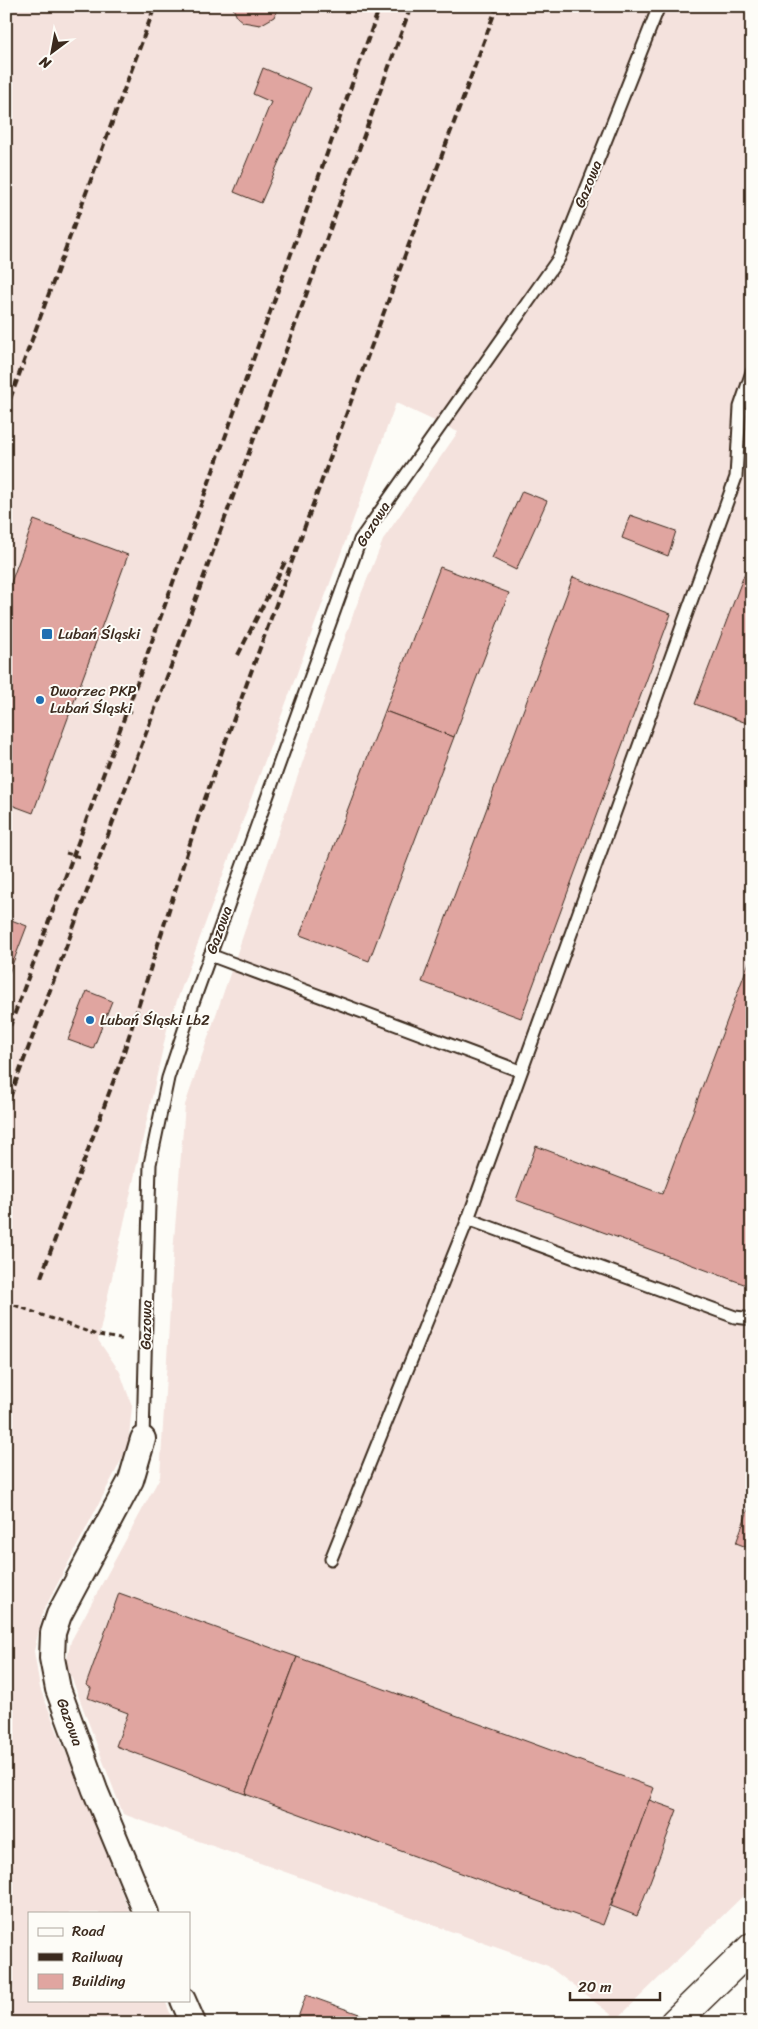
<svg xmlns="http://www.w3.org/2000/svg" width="758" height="2029" viewBox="0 0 758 2029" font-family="Sriracha,sans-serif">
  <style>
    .built { fill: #f4e2dd }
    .building { fill: #e0a5a0; stroke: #3b2a1e }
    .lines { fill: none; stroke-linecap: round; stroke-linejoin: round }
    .service-casing { stroke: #3b2a1e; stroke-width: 15 }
    .minor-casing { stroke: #3b2a1e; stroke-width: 28 }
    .secondary-casing { stroke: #3b2a1e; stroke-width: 31 }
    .path { stroke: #3b2a1e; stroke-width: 3; stroke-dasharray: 5 4; stroke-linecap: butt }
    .service { stroke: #fdfcf7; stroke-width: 11 }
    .minor { stroke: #fdfcf7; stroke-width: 24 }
    .secondary { stroke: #fdfcf7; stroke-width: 28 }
    .rail { stroke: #3b2a1e; stroke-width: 4; stroke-dasharray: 8 4; stroke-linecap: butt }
    .poi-dot { fill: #1f6fb2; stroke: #fdfcf7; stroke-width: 2 }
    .labels { text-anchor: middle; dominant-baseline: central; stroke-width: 4; stroke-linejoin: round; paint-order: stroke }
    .street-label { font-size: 15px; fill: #3b2a1e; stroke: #fdfcf7 }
    .poi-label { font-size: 15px; fill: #3b2a1e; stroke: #fdfcf7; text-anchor: start }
  </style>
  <rect width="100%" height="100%" fill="#fdfcf7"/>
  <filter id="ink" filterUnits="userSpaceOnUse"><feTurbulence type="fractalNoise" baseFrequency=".02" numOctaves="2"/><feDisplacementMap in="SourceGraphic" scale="10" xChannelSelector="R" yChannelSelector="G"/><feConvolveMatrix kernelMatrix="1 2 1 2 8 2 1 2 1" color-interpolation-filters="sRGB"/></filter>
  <g filter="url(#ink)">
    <!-- built -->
    <polygon class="built" points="6,6 752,6 752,1887 617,2019 548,1966 123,1814 66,1663 71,1641 160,1477 174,1240 185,1105 355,609 384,538 458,432 396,403 168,1025 98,1340 120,1372 132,1406 128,1447 43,1612 34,1651 40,1688 130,1913 29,1913 29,2000 165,2000 174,2023 6,2023"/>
    <!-- building -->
    <g class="building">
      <polygon points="232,6 279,6 274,17 260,25 243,22 237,17"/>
      <polygon points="263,68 311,88 261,203 234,192 271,102 253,94"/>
      <polygon points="522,491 547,501 516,570 492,558"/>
      <polygon points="630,515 676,531 668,556 622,538"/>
      <polygon points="34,520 128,555 33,813 6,803 6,596"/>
      <polygon points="752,554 752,725 695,704"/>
      <polygon points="440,567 509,593 454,737 385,711"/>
      <polygon points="573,577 671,614 521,1018 422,982"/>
      <polygon points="385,711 454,737 369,961 300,935"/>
      <polygon points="6,918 27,926 9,973 6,972"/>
      <polygon points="752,954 752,1287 516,1200 536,1146 662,1194"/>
      <polygon points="87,991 112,1001 93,1049 68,1040"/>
      <polygon points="752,1499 752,1549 736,1543"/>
      <polygon points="119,1593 297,1657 245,1794 116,1746 128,1713 88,1698 91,1688 86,1685"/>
      <polygon points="297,1657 654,1788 603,1925 245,1794"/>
      <polygon points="649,1800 677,1810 637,1916 611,1906"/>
      <polygon points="306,1995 376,2020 375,2023 296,2023"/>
      <polygon points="752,2007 752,2023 742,2023 750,2015"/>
    </g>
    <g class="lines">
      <!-- service casing -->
      <g class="service-casing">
        <g id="service">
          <polyline points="210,955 520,1071"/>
          <polyline points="468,1219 735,1317 752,1319"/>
          <polyline points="143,1439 150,1164 168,1078 194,1000 360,540 559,258 659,6"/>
          <polyline points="331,1559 468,1219 736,477 740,407 752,372"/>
        </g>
      </g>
      <!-- minor casing -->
      <g class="minor-casing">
        <g id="minor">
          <polyline points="143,1439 131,1480 59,1615 53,1633 52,1658 58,1689 95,1790 146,1913"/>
          <polyline points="183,2000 193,2023"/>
        </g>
      </g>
      <!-- secondary casing -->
      <g class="secondary-casing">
        <polyline id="secondary" points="674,2023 752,1947"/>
      </g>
      <!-- path -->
      <g class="path">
        <polyline points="119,707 134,713"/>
        <polyline points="66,853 80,857"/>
        <polyline points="6,1302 94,1334 125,1340"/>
      </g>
      <!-- service -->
      <use href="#service" class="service"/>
      <!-- minor -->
      <use href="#minor" class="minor"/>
      <!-- secondary -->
      <use href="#secondary" class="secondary"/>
      <!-- rail -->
      <g class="rail">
        <polyline points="6,410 155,6"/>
        <polyline points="238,655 286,560"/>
        <polyline points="6,1037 129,705 380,6"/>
        <polyline points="6,1108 183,634 411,6"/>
        <polyline points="41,1277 122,1058 198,818 233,721 497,6"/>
      </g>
    </g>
  </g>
  <!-- markers -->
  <g class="poi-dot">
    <rect x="41" y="628" width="12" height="12" rx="2.5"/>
    <circle cx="40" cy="700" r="5"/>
    <circle cx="90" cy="1020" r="5"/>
  </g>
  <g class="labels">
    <!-- street labels -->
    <g class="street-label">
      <text transform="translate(588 184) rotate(-68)">Gazowa</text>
      <text transform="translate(373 524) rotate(-58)">Gazowa</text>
      <text transform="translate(219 930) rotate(-70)">Gazowa</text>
      <text transform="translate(146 1325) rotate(-89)">Gazowa</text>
      <text transform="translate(70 1722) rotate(70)">Gazowa</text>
    </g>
    <!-- poi labels -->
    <g class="poi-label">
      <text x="58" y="634">Lubań Śląski</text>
      <text x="50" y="691">Dworzec PKP<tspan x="50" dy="17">Lubań Śląski</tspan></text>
      <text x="100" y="1020">Lubań Śląski Lb2</text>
    </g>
  </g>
  <!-- margin -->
  <rect width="758" height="2029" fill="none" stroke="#fdfcf7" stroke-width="25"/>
  <rect x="12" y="12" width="733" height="2004" fill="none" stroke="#3b2a1e" stroke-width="2" filter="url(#ink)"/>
  <!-- legend -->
  <rect x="28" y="1912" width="162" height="90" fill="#fdfcf7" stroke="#afa8a0"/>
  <rect x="38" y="1928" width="25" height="8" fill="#fdfcf7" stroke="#afa8a0"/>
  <text x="72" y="1936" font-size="15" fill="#3b2a1e">Road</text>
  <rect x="38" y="1953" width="25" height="8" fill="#3b2a1e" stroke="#afa8a0"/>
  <text x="72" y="1962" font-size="15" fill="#3b2a1e">Railway</text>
  <rect x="38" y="1974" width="25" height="15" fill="#e0a5a0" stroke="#afa8a0"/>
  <text x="72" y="1986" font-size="15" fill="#3b2a1e">Building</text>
  <!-- north arrow -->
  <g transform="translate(52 52) rotate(212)" stroke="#fdfcf7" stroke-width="4" paint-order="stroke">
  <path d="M0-4L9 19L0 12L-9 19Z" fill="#3b2a1e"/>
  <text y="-8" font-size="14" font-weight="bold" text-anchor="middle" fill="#3b2a1e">N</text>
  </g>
  <!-- scale -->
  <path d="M570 1992v8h90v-8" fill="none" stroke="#3b2a1e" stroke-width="2.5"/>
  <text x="578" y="1992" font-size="15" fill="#3b2a1e" stroke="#fdfcf7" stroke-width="4" paint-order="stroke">20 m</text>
</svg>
